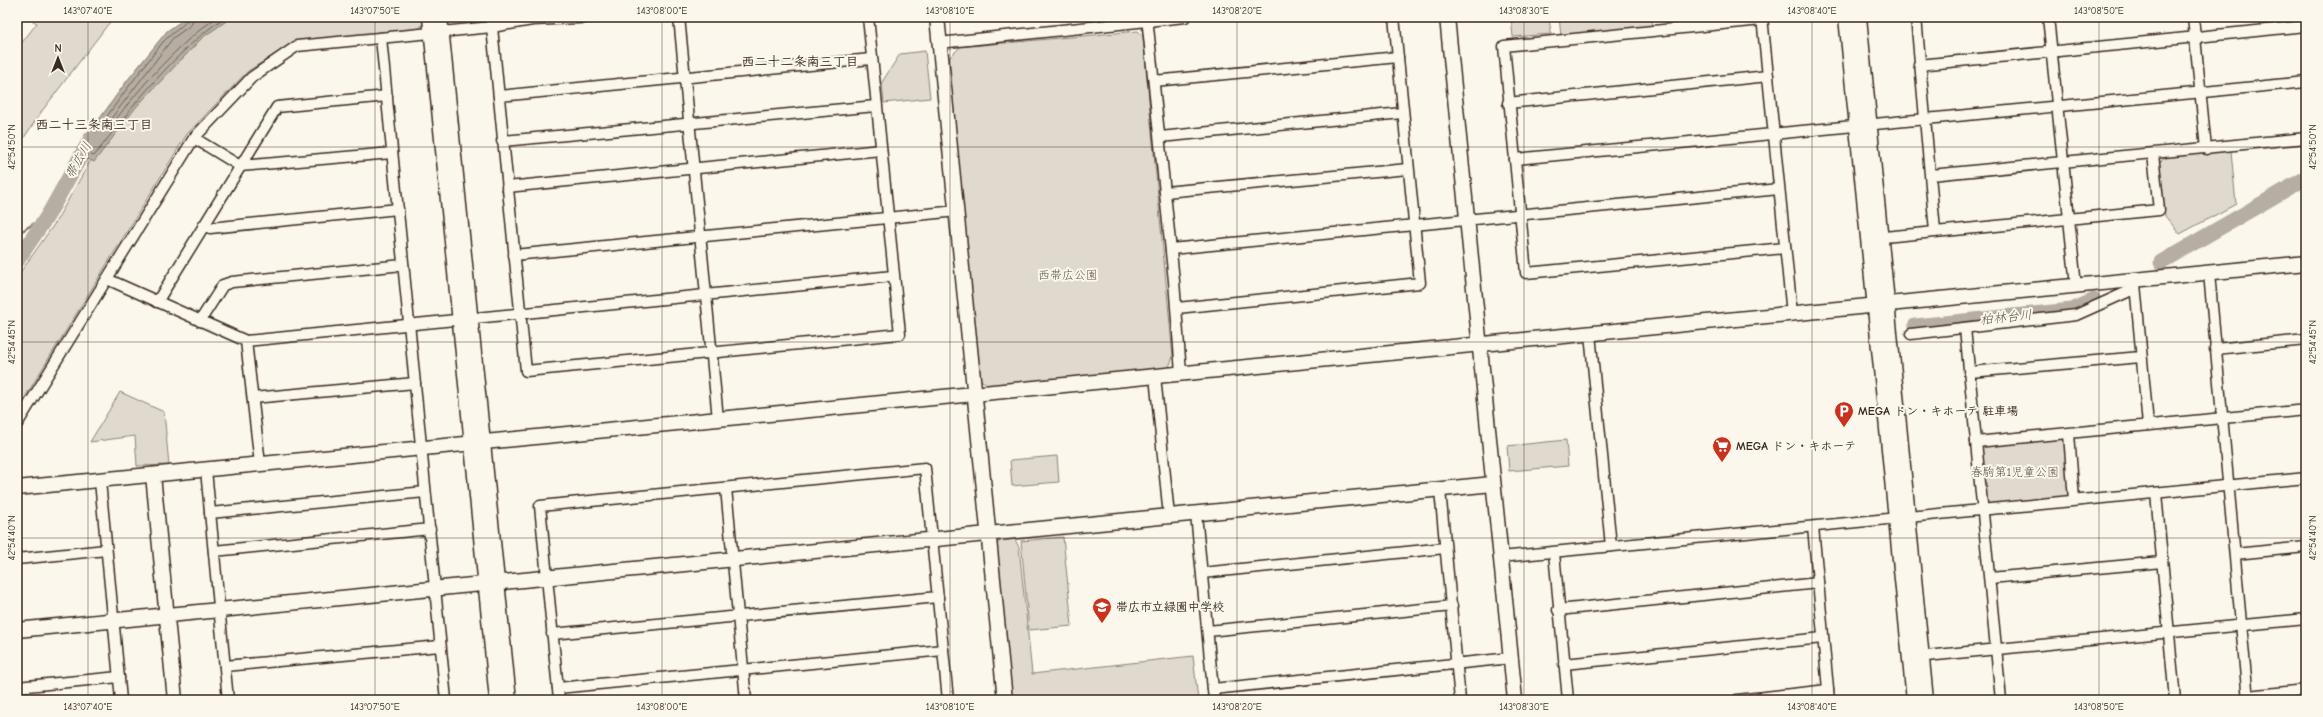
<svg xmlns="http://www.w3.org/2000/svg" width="2323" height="717" viewBox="0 0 2323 717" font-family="'Comic Neue','Klee One',sans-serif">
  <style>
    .green { fill: #dfd9ce; stroke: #8d8276 }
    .water { fill: #b6aea2; stroke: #85796d }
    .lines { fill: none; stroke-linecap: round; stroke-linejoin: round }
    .shore { stroke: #6c5f53; stroke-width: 1 }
    .stream { stroke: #85796d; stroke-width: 2.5 }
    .river { stroke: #b6aea2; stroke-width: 15 }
    .street-casing { stroke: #3b2a1e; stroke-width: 13 }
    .secondary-casing { stroke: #3b2a1e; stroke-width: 17 }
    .street { stroke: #fbf7ec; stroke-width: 10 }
    .secondary { stroke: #fbf7ec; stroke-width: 14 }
    .ticks { fill: none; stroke: #3b2a1e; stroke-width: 1; stroke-opacity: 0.45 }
    .labels { text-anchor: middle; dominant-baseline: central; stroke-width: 4; stroke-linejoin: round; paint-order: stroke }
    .park-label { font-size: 12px; fill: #64564a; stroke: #fbf7ec }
    .poi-label { font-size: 12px; font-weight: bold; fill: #3b2a1e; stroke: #fbf7ec; text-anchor: start }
    .neighbourhood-label { font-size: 13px; font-weight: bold; fill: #3b2a1e; stroke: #fbf7ec }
    .water-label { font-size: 13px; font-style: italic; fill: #605246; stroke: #fbf7ec }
    .neatline { fill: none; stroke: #3b2a1e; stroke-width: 1.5 }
    .ticks-label { font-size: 10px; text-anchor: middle; fill: #3b2a1e }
  </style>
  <rect width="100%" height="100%" fill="#fbf7ec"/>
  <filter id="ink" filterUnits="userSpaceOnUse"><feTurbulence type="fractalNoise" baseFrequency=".025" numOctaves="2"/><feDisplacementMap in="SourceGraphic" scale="8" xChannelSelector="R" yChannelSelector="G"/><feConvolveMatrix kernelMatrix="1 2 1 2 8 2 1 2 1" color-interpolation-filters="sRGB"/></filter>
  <g filter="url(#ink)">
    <!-- green -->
    <g class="green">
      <polygon points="17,17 116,17 109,23 42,111 17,148 17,49 37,23 29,19 17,21"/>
      <polygon points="222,17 423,17 424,22 419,29 297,41 248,71 187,134 17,410 17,277 55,223 100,144"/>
      <polygon points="1511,17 1549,17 1551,34 1513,37"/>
      <polygon points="1559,17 1652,17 1653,27 1561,36"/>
      <polygon points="1138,31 1143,36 1173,357 1169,367 990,386 979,379 949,58 960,47"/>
      <polygon points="925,51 930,98 884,103 882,82 900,54"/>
      <polygon points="2231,151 2236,204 2180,234 2165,216 2159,163 2165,157"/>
      <polygon points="120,392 164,412 169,465 137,466 135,436 90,442"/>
      <polygon points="2066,438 2070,492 2069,498 1989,505 1986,503 1981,444"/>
      <polygon points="1566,440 1568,466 1509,471 1507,446"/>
      <polygon points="1057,456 1059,482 1012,486 1010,460"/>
      <polygon points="1063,537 1072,626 1029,630 1021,541"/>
      <polygon points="1014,538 1019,547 1032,674 1193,656 1198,700 1010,700 994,548 1001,540"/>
    </g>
    <!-- water -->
    <polygon class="water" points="187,17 232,17 202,38 137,106 94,162 75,153 126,82 167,31"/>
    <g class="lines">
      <!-- shore -->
      <g class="shore">
        <path d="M189,17c-1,6 -20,18 -26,25 -28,35 -54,71 -80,108v2l11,4c39,-50 78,-102 131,-139"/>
        <path d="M194,17l-3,8 -18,13 -63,82v3h3c29,-38 64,-78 104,-106"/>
      </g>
      <!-- stream -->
      <polyline class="stream" points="17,234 48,215"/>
      <!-- river -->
      <g class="river">
        <polyline points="17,261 48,215 91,138"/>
        <polyline points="2161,262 2306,178"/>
        <polyline points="1915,326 2072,310 2094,300"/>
      </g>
      <!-- street casing -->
      <g class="street-casing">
        <g id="street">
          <polyline points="491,17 526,371 900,334 868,17"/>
          <polyline points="679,17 718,419"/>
          <polyline points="1147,17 1174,281 1181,373"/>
          <polyline points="1762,17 1792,314"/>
          <polyline points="1916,17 1935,231"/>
          <polyline points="2048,17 2076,286"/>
          <polyline points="2193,17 2206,149"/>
          <polyline points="1762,20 1504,46 1526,273 1785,248"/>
          <polyline points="381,38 446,700"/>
          <polyline points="939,43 1185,17"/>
          <polyline points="1919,65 2306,26"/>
          <polyline points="1154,81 1398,57"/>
          <polyline points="499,96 871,59"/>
          <polyline points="1508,103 1768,76"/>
          <polyline points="1160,137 1402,113"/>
          <polyline points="194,138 240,166 392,153"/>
          <polyline points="502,141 876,106"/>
          <polyline points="1515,159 2306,82"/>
          <polyline points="1931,175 2306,138"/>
          <polyline points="507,187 881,150"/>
          <polyline points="1165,192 1408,169"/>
          <polyline points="204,225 210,228 398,209"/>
          <polyline points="1874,238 2159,210 2153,154"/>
          <polyline points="1171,249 1779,189"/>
          <polyline points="514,255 957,211"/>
          <polyline points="2209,273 2248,700"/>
          <polyline points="107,279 246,341 893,276"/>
          <polyline points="2135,284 2148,425"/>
          <polyline points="157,302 277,107 387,96"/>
          <polyline points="1177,308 1420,283 1394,17"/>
          <polyline points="200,321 223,285 232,282 403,265"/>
          <polyline points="1965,328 2001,700"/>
          <polyline points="1590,334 1611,546"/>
          <polyline points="1911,334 2076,315 2134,289"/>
          <polyline points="246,341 260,464"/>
          <polyline points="2215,349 2306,340"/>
          <polyline points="1970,372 2141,357"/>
          <polyline points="1155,376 1169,516"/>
          <polyline points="253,398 415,383"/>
          <polyline points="17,424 194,138 252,77 297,46 492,27 532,20 599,17"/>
          <polyline points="2069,434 2074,500"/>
          <polyline points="1976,442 2306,410"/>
          <polyline points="206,470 228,700"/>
          <polyline points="100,481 121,700"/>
          <polyline points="726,488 746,700"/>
          <polyline points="1440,490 1460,700"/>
          <polyline points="2156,493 2175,700"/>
          <polyline points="210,513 425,492"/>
          <polyline points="1196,514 1214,700"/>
          <polyline points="1813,527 1829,700"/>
          <polyline points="214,551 430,529"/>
          <polyline points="1554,553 1568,700"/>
          <polyline points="2235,554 2306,547"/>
          <polyline points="1501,557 2306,478"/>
          <polyline points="17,559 106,550"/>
          <polyline points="1202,573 1445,548"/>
          <polyline points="1990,578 2162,562"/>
          <polyline points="1558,610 1818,583"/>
          <polyline points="1208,631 1452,606"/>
          <polyline points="552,634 938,597"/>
          <polyline points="1916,657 2306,619"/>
          <polyline points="1564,664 1823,638"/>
          <polyline points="225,666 440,646"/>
          <polyline points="17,687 119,677"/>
          <polyline points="558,688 943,650"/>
          <polyline points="1213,689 1511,658"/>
          <polyline points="2248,696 2306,690"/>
          <polyline points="559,700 540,506 925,468 948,700"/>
          <polyline points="1737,700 1828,690"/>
        </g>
      </g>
      <!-- secondary casing -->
      <g class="secondary-casing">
        <g id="secondary">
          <polyline points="430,17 497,700"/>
          <polyline points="440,17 509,700"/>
          <polyline points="937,17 1005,700"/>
          <polyline points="1447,17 1515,700"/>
          <polyline points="1846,17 1914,700"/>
          <polyline points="1859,17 1926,700"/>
          <polyline points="153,475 175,700"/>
          <polyline points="17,488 2306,263"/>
          <polyline points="17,630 1493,484"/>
        </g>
      </g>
      <!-- street -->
      <use href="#street" class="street"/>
      <!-- secondary -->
      <use href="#secondary" class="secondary"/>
    </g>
  </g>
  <!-- ticks -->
  <path class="ticks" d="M88,17v683M375,17v683M662,17v683M950,17v683M1237,17v683M1524,17v683M1812,17v683M2099,17v683M17,147h2289M17,342h2289M17,538h2289"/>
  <!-- icons -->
  <defs>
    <g id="parking-pin" transform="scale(1)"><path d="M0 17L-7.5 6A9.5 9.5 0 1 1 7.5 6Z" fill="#c8321e" stroke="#fbf7ec"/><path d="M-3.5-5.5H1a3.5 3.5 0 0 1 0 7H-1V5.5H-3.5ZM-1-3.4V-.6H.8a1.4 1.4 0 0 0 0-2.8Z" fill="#fff"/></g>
    <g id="supermarket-pin" transform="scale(1)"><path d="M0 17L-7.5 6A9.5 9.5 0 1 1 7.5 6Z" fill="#c8321e" stroke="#fbf7ec"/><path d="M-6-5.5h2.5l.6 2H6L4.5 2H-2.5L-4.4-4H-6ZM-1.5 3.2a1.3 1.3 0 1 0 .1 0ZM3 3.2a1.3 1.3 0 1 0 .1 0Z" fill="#fff"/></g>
    <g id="school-pin" transform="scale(1)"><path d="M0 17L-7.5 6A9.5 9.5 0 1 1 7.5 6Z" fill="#c8321e" stroke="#fbf7ec"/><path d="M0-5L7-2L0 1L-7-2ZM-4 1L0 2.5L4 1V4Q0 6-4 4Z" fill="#fff"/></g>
  </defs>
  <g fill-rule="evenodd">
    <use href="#parking-pin" x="1844" y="411"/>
    <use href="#supermarket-pin" x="1722" y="446"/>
    <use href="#school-pin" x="1102" y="607"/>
  </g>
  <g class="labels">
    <!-- park labels -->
    <g class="park-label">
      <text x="1068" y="275">西帯広公園</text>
      <text x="2015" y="472">春駒第1児童公園</text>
    </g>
    <!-- poi labels -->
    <g class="poi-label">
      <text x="1858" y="411">MEGA ドン・キホーテ 駐車場</text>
      <text x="1736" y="446">MEGA ドン・キホーテ</text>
      <text x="1116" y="607">帯広市立緑園中学校</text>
    </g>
    <!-- neighbourhood labels -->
    <g class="neighbourhood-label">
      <text x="800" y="61">西二十二条南三丁目</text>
      <text x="94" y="124">西二十三条南三丁目</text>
    </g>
    <!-- water labels -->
    <g class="water-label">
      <text transform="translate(78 160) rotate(-60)">帯広川</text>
      <text transform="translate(2006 317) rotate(-6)">柏林台川</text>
    </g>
  </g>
  <!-- margin -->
  <rect width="2323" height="717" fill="none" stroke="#fbf7ec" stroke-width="44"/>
  <!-- north arrow -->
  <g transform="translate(58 58)" stroke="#fbf7ec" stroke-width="3" paint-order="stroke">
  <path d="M0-3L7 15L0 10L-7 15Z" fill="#3b2a1e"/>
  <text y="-6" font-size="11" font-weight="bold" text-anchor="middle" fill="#3b2a1e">N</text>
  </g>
  <rect x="22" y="22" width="2279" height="673" class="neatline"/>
  <g class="ticks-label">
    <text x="88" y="14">143°07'40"E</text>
    <text x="375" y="14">143°07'50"E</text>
    <text x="662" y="14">143°08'00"E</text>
    <text x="950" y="14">143°08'10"E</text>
    <text x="1237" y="14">143°08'20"E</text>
    <text x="1524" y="14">143°08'30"E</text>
    <text x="1812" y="14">143°08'40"E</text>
    <text x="2099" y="14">143°08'50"E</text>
    <text transform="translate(11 147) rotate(-90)" y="4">42°54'50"N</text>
    <text transform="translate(2312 147) rotate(-90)" y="4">42°54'50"N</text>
    <text transform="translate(11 342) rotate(-90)" y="4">42°54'45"N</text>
    <text transform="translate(2312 342) rotate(-90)" y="4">42°54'45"N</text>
    <text transform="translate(11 538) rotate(-90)" y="4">42°54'40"N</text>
    <text transform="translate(2312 538) rotate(-90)" y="4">42°54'40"N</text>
    <text x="88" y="710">143°07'40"E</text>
    <text x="375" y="710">143°07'50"E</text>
    <text x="662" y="710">143°08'00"E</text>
    <text x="950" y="710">143°08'10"E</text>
    <text x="1237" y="710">143°08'20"E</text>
    <text x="1524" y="710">143°08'30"E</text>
    <text x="1812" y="710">143°08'40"E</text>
    <text x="2099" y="710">143°08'50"E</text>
  </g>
</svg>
